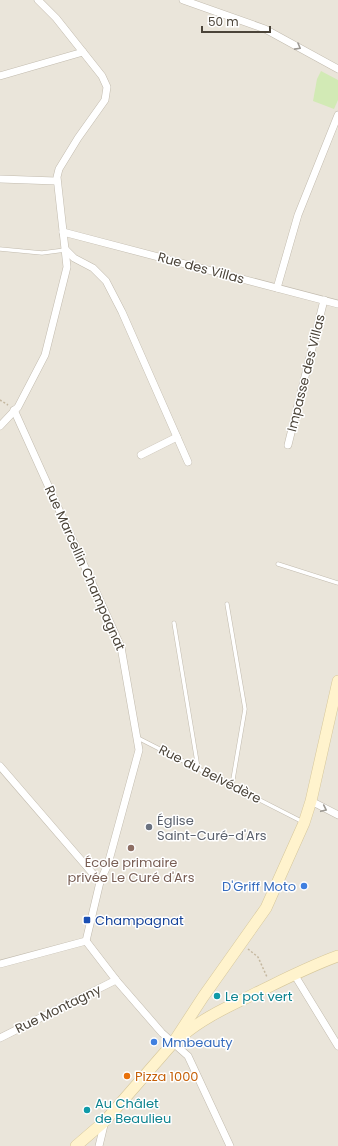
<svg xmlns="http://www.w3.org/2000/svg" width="338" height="1146" viewBox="0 0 338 1146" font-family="Poppins,sans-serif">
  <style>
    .residential { fill: #eae5da }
    .green { fill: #d2eab5 }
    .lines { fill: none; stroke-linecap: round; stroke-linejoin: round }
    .lane-casing { stroke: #c2bbae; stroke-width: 4.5 }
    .street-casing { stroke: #c2bbae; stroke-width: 8 }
    .secondary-casing { stroke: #d6c79b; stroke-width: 12 }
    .path { stroke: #c4b79f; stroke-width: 1.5; stroke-dasharray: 2 2; stroke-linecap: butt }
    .lane { stroke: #fff; stroke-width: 3.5 }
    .street { stroke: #fff; stroke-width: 7 }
    .secondary { stroke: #fff3cd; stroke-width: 11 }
    .oneway { stroke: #9c9892 }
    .worship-dot { fill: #6b7280; stroke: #fff; stroke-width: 1.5 }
    .education-dot { fill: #8d6e63; stroke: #fff; stroke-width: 1.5 }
    .shop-dot { fill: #3f7fe0; stroke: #fff; stroke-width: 1.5 }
    .transit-dot { fill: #1a4fb4; stroke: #fff; stroke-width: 1.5 }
    .culture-dot { fill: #0f9aa8; stroke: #fff; stroke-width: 1.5 }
    .food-dot { fill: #e8710a; stroke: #fff; stroke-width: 1.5 }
    .labels { text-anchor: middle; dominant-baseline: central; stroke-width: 3; stroke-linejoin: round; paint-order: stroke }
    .street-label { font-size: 13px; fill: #4b4439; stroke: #fff }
    .worship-label { font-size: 13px; fill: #5b616d; stroke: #fff; text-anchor: start }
    .education-label { font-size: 13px; fill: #785e54; stroke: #fff }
    .shop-label { font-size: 13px; fill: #366cbe; stroke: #fff; text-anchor: end }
    .transit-label { font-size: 13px; fill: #164399; stroke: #fff; text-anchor: start }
    .culture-label { font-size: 13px; fill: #0d838f; stroke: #fff; text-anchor: start }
    .food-label { font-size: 13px; fill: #c56008; stroke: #fff; text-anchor: start }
  </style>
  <rect width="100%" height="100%" fill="#f6f3ec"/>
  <!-- residential -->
  <rect class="residential" x="0" y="0" width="338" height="1146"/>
  <!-- green -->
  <polygon class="green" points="321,71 338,80 338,100 334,109 313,101 317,79"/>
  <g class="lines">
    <!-- lane casing -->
    <g class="lane-casing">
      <g id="lane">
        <polyline points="0,249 42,253 65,250"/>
        <polyline points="278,564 338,583"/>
        <polyline points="227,604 245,709 232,785"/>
        <polyline points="174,623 198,768"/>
        <polyline points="138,738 303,822"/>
      </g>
    </g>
    <!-- street casing -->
    <g class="street-casing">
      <g id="street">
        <polyline points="183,0 265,29 338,69"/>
        <polyline points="0,76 83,52"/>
        <polyline points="0,179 56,181"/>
        <polyline points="63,232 338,304"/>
        <polyline points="66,250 74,258 93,268 106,281 122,312 188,462"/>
        <polyline points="277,288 298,215 338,115"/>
        <polyline points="14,410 121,647 139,750 108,864 100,882 86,941"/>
        <polyline points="0,426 18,407 45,355 67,267 57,177 59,169 78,138 105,100 107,87 102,76 56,18 38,0"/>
        <polyline points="288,445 324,300"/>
        <polyline points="141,455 177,437"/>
        <polyline points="0,766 100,882"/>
        <polyline points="311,801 338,815"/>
        <polyline points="86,941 116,980 162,1033 188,1056 230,1146"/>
        <polyline points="0,964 86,941"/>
        <polyline points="294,974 338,1046"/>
        <polyline points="0,1038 116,980"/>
        <polyline points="99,1146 105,1121"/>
      </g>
    </g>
    <!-- secondary casing -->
    <g class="secondary-casing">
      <g id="secondary">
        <path d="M182,1036c22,-19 48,-30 74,-43 27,-13 54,-27 82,-37"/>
        <polyline points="76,1146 105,1121 173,1043 203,997 266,908 304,823 311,801 338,681"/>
      </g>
    </g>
    <!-- path -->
    <g class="path">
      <polyline points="0,400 8,405"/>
      <polyline points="248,949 258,957 267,977"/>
    </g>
    <!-- lane -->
    <use href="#lane" class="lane"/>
    <!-- street -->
    <use href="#street" class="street"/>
    <!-- secondary -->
    <use href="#secondary" class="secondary"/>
  </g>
  <!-- one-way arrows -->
  <defs><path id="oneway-chevron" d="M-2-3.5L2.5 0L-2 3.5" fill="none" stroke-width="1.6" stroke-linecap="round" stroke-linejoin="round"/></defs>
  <g class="oneway">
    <use href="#oneway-chevron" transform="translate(298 47) rotate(29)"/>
    <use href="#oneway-chevron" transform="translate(324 809) rotate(25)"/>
  </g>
  <!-- markers -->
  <circle class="worship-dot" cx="149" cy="827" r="4"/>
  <circle class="education-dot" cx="131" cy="848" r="4"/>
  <g class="shop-dot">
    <circle cx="304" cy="886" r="4"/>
    <circle cx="154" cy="1042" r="4"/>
  </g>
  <rect class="transit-dot" x="83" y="916" width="8" height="8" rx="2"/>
  <g class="culture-dot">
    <circle cx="217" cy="996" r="4"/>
    <circle cx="87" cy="1110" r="4"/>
  </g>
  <circle class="food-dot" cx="127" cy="1076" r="4"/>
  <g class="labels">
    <!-- street labels -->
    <g class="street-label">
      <text transform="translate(201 268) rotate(15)">Rue des Villas</text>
      <text transform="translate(306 373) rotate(-76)">Impasse des Villas</text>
      <text transform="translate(85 568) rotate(66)">Rue Marcellin Champagnat</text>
      <text transform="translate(210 774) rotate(27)">Rue du Belvédère</text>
      <text transform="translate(58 1009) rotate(-26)">Rue Montagny</text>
    </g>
    <!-- worship labels -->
    <g class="worship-label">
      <text x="157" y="820">Église<tspan x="157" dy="15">Saint-Curé-d'Ars</tspan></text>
    </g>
    <!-- education labels -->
    <g class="education-label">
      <text x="131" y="862">École primaire<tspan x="131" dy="15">privée Le Curé d'Ars</tspan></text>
    </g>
    <!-- shop labels -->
    <g class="shop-label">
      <text x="296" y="886">D'Griff Moto</text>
      <text x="162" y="1042" text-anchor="start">Mmbeauty</text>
    </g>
    <!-- transit labels -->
    <g class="transit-label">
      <text x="95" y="920">Champagnat</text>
    </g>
    <!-- culture labels -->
    <g class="culture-label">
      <text x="225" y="996">Le pot vert</text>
      <text x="95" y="1103">Au Châlet<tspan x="95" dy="15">de Beaulieu</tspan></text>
    </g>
    <!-- food labels -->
    <g class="food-label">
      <text x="135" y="1076">Pizza 1000</text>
    </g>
  </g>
  <!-- scale -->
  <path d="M202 26v6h68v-6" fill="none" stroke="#4b4439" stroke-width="2"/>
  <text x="208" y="26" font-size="12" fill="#4b4439" stroke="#ffffff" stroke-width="3" paint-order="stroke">50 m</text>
</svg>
